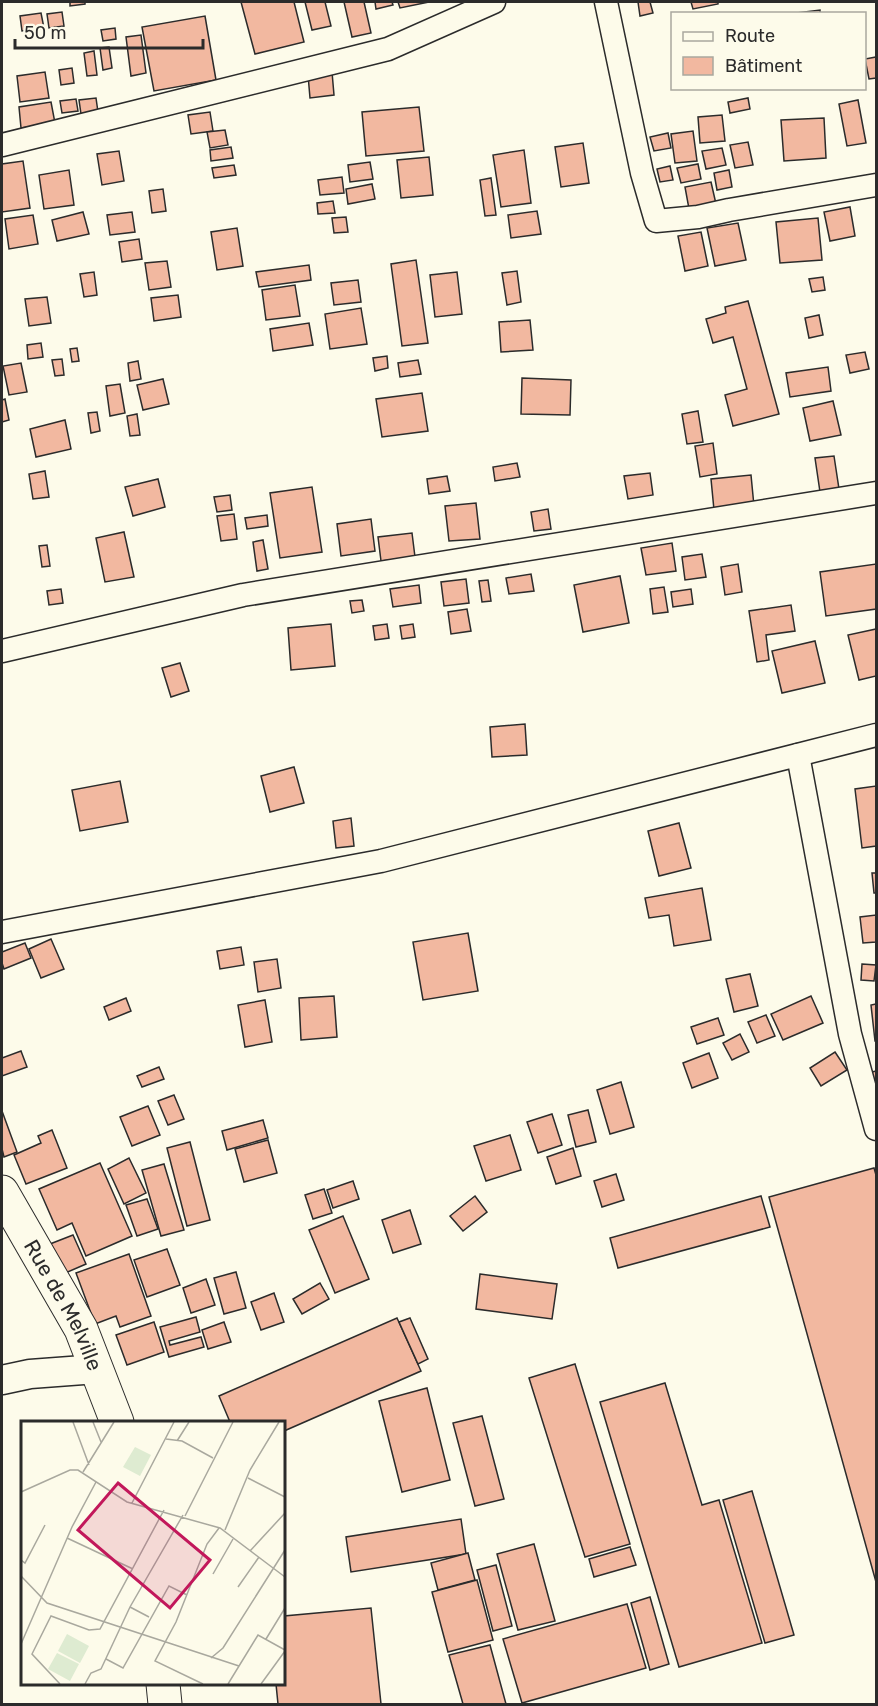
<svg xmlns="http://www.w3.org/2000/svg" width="878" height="1706" viewBox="0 0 878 1706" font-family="Rubik,sans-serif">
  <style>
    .building { fill: #f2b8a0; stroke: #2b2b2b; stroke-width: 1.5 }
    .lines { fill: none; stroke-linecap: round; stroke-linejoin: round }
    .minor-casing { stroke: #2b2b2b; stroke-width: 25 }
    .tertiary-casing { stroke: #2b2b2b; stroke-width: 31 }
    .primary-casing { stroke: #2b2b2b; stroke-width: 35 }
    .minor { stroke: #fdfbea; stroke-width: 22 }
    .tertiary { stroke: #fdfbea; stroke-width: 28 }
    .primary { stroke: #fdfbea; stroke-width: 33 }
    .labels { text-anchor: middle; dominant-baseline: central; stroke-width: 4.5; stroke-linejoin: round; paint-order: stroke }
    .street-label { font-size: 21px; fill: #2b2b2b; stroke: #fdfbea }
    .inset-road { fill: none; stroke: #a9a89e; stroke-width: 1.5 }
    .view { fill: #c2185b; fill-opacity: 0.15; stroke: #c2185b; stroke-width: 3 }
    .inset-edge { fill: none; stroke: #2b2b2b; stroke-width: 3 }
  </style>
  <rect width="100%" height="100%" fill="#fdfbea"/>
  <!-- building -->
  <g class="building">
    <polygon points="70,2 85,2 85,4 70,6"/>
    <polygon points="241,2 294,2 304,42 255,54"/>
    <polygon points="305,2 325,2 331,26 312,30"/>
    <polygon points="344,2 364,2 371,33 352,37"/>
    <polygon points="375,2 392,2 393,5 376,9"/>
    <polygon points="398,2 429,2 400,8"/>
    <polygon points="638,2 650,2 653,13 640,16"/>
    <polygon points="691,2 718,2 718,4 693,9"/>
    <polygon points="820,10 820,14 788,14"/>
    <polygon points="62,12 64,26 49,28 47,14"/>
    <polygon points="41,13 44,28 22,31 20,16"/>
    <polygon points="205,16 216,80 154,91 142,27"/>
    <polygon points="115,28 116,39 103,41 101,30"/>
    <polygon points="141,35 146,73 131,76 126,37"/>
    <polygon points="109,47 112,68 103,70 100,48"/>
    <polygon points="94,51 97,75 87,76 84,53"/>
    <polygon points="876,57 876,78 869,79 865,59"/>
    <polygon points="72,68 74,83 61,85 59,70"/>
    <polygon points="45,72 49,98 20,102 17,76"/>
    <polygon points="332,72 334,95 310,98 308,75"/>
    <polygon points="96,98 98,112 81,114 79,100"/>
    <polygon points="748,98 750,109 730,113 728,102"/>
    <polygon points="76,99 78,111 62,113 60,101"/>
    <polygon points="858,100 866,143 847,146 839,104"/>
    <polygon points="51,102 55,123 21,128 19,107"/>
    <polygon points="419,107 424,151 366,156 362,112"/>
    <polygon points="210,112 213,131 191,134 188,115"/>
    <polygon points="722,115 725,141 700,143 698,117"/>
    <polygon points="824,118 826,158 784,161 781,120"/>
    <polygon points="225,130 228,145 210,148 207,132"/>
    <polygon points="693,131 697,161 675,163 671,134"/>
    <polygon points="668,133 671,148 654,151 650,137"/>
    <polygon points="748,142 753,165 735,168 730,145"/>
    <polygon points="583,143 589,183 561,187 555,147"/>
    <polygon points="231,147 233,158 211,161 210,150"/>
    <polygon points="722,148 726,165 706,169 702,151"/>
    <polygon points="524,150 531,203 501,207 493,155"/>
    <polygon points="119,151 124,181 102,185 97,154"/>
    <polygon points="429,157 433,195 401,198 397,160"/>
    <polygon points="23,161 30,208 2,212 2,164"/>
    <polygon points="370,162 373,179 350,182 348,165"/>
    <polygon points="698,164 701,179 681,183 677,168"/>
    <polygon points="234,165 236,175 214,178 212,168"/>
    <polygon points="670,166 673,180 660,182 657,169"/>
    <polygon points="69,170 74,205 44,209 39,175"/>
    <polygon points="729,170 732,187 717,190 714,173"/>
    <polygon points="342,177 344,193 320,195 318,180"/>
    <polygon points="491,178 496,215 485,216 480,180"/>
    <polygon points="711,182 716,204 689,209 685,187"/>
    <polygon points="372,184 375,199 348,204 346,189"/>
    <polygon points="163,189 166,211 152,213 149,191"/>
    <polygon points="333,201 335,213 318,214 317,203"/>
    <polygon points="850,207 855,236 830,241 824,212"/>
    <polygon points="537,211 541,234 511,238 508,215"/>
    <polygon points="83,212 89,234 57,241 52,220"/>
    <polygon points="132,212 135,232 110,235 107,215"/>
    <polygon points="33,215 38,244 9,249 5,219"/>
    <polygon points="346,217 348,232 334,233 332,218"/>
    <polygon points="818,218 822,260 780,263 776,222"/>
    <polygon points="738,223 746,260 715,266 707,228"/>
    <polygon points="237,228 243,266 217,270 211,232"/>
    <polygon points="701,232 708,266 685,271 678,236"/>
    <polygon points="139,239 142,259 122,262 119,242"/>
    <polygon points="416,260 428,343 402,346 391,264"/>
    <polygon points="167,261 171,287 149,290 145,263"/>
    <polygon points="309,265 311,280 259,287 256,272"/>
    <polygon points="517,271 521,302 507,305 502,273"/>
    <polygon points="94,272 97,295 84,297 80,274"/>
    <polygon points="457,272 462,314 435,317 430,275"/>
    <polygon points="823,277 825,290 812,292 809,279"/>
    <polygon points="358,280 361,302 334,305 331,283"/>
    <polygon points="295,285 300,316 266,320 262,290"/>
    <polygon points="178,295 181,317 154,321 151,298"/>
    <polygon points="47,297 51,323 29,326 25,299"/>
    <polygon points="748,301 779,414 733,426 725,395 747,389 733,337 713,343 706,319 726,313 725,307"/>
    <polygon points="361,308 367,344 330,349 325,314"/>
    <polygon points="819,315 823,335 809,338 805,318"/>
    <polygon points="530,320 533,350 501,352 499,322"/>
    <polygon points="309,323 313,345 273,351 270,329"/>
    <polygon points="41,343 43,357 28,359 27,345"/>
    <polygon points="77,348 79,361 72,362 70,349"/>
    <polygon points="865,352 869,369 850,373 846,355"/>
    <polygon points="387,356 388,368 375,371 373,358"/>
    <polygon points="62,359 64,375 55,376 52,360"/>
    <polygon points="418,360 421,374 400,377 398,363"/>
    <polygon points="138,361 141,379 130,381 128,363"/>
    <polygon points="21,363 27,392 9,395 3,366"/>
    <polygon points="828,367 831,391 790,397 786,373"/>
    <polygon points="522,378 571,380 570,415 521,414"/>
    <polygon points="163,379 169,404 143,410 137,385"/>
    <polygon points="120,384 125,413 110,416 106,386"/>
    <polygon points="422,393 428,431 382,437 376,399"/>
    <polygon points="5,399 9,420 2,422 2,400"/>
    <polygon points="833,401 841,435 810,441 803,408"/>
    <polygon points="698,411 703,442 687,444 682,414"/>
    <polygon points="97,412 100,431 91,433 88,413"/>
    <polygon points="137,414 140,435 130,436 127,416"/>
    <polygon points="65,420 71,449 36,457 30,429"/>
    <polygon points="713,443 717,474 700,477 695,446"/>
    <polygon points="834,456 839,489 820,492 815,458"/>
    <polygon points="517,463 520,477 495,481 493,467"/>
    <polygon points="45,471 49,497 33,499 29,474"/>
    <polygon points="650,473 653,495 628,499 624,476"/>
    <polygon points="751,475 754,506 714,510 711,479"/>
    <polygon points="447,476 450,491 429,494 427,479"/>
    <polygon points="158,479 165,507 133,516 125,487"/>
    <polygon points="312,487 322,552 280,558 270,493"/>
    <polygon points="230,495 232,510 217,512 214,497"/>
    <polygon points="476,503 480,539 449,541 445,506"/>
    <polygon points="548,509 551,529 534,531 531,512"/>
    <polygon points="234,514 237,539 221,541 217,516"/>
    <polygon points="267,515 268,526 247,529 245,518"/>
    <polygon points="371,519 375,551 341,556 337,524"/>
    <polygon points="124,532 134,577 105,582 96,538"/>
    <polygon points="412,533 415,557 381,561 378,537"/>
    <polygon points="263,540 268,569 257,571 253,542"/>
    <polygon points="672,543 676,571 646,575 641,548"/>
    <polygon points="47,545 50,566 42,567 39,546"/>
    <polygon points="702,554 706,577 685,580 682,557"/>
    <polygon points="738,564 742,592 725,595 721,567"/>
    <polygon points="876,564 876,609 826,616 820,572"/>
    <polygon points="531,574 534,591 509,594 506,578"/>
    <polygon points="620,576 629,623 583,632 574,585"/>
    <polygon points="466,579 469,603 444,606 441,582"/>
    <polygon points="488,580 491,601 482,602 479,581"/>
    <polygon points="419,585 421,603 393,607 390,589"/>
    <polygon points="664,587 668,612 653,614 650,589"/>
    <polygon points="61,589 63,603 49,605 47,591"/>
    <polygon points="691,589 693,604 673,607 671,592"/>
    <polygon points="362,600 364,611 352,613 350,601"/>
    <polygon points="791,605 795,631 766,635 769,660 757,662 749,611"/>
    <polygon points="467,609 471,631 451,634 448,612"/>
    <polygon points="331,624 335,666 291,670 288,628"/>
    <polygon points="387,624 389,638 375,640 373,626"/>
    <polygon points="413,624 415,637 402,639 400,626"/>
    <polygon points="876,629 876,676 859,680 848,635"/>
    <polygon points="815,641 825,683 782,693 772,651"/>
    <polygon points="180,663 189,691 171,697 162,668"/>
    <polygon points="525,724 527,755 492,757 490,727"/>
    <polygon points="294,767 304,803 270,812 261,776"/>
    <polygon points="120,781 128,822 80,831 72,790"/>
    <polygon points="876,786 876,846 862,848 855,789"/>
    <polygon points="351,818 354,846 336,848 333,821"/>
    <polygon points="679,823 691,868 659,876 648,831"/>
    <polygon points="872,873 876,873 876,893 874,893"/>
    <polygon points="702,888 711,940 674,946 669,915 649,918 645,898"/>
    <polygon points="876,915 876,942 863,943 860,917"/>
    <polygon points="468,933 478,991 423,1000 413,942"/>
    <polygon points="51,939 64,969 41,978 29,949"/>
    <polygon points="25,943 31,958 4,969 2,963 2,952"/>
    <polygon points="241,947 244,965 220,969 217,951"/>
    <polygon points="277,959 281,988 258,992 254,962"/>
    <polygon points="862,964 876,965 874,981 861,980"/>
    <polygon points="750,974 758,1006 734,1012 726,979"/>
    <polygon points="334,996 337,1037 301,1040 299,998"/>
    <polygon points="811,996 823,1023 783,1040 771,1014"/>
    <polygon points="126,998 131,1011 109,1020 104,1007"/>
    <polygon points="265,1000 272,1042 245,1047 238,1005"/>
    <polygon points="876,1004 876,1041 875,1041 871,1005"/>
    <polygon points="766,1015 775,1036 757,1043 748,1022"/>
    <polygon points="718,1018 724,1035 697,1044 691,1027"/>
    <polygon points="740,1034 749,1052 732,1060 723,1043"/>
    <polygon points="21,1051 27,1067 2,1076 2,1058"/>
    <polygon points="835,1052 847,1070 821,1086 810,1068"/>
    <polygon points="709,1053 718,1078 692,1088 683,1063"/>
    <polygon points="159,1067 164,1079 142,1087 137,1076"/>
    <polygon points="876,1071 876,1104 868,1073"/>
    <polygon points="621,1082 634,1127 610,1134 597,1090"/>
    <polygon points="174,1095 184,1119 168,1125 158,1101"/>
    <polygon points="148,1106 160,1135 132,1146 120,1117"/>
    <polygon points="588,1110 596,1142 576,1147 568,1115"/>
    <polygon points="2,1111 17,1152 4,1157 2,1149"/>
    <polygon points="552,1114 562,1145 538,1153 527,1122"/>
    <polygon points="263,1120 268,1138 227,1150 222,1131"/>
    <polygon points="52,1130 67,1168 26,1184 14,1155 41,1143 38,1136"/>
    <polygon points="510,1135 521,1170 486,1181 474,1146"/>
    <polygon points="268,1140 277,1173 244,1182 235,1149"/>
    <polygon points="190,1142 210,1220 187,1226 167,1148"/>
    <polygon points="573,1148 581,1176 556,1184 547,1157"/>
    <polygon points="129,1158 146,1193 124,1204 108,1169"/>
    <polygon points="100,1163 132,1236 86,1256 72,1223 57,1230 39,1189"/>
    <polygon points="164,1164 184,1230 161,1236 142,1170"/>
    <polygon points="874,1168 876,1175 876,1582 769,1197"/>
    <polygon points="616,1174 624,1200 602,1207 594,1181"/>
    <polygon points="353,1181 359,1199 333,1208 327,1190"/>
    <polygon points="324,1189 332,1213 313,1219 305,1195"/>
    <polygon points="475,1196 487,1212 463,1231 450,1216"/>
    <polygon points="761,1196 770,1227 618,1268 610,1238"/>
    <polygon points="147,1199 158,1229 137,1236 126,1205"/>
    <polygon points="410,1210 421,1244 393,1253 382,1220"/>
    <polygon points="343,1216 369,1279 335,1293 309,1230"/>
    <polygon points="73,1235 86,1264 63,1274 50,1244"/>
    <polygon points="167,1249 180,1285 147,1297 134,1260"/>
    <polygon points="129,1254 151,1316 120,1327 116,1316 95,1324 76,1273"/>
    <polygon points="236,1272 246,1308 224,1314 214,1278"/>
    <polygon points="480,1274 557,1284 552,1319 476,1309"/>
    <polygon points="206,1279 215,1305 191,1313 183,1288"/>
    <polygon points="320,1283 329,1299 302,1314 293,1299"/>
    <polygon points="274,1293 284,1322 261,1330 251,1302"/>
    <polygon points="196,1317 200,1332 169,1341 170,1345 201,1337 204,1347 169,1357 160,1327"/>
    <polygon points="397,1318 421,1371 284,1431 284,1422 230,1422 219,1396"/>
    <polygon points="410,1318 428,1359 418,1364 399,1322"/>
    <polygon points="154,1322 164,1352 127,1365 116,1335"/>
    <polygon points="224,1322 231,1342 208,1349 202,1330"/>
    <polygon points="575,1364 630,1544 585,1557 529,1378"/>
    <polygon points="665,1383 702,1505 719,1500 762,1643 679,1667 600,1402"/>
    <polygon points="427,1388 450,1480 402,1492 379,1401"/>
    <polygon points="482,1416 504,1499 475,1506 453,1423"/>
    <polygon points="752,1491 794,1635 765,1643 723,1500"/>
    <polygon points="461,1519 466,1554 351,1572 346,1537"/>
    <polygon points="534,1544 555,1621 518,1630 497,1554"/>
    <polygon points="630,1547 636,1565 594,1577 589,1559"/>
    <polygon points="468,1553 475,1580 438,1590 431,1563"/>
    <polygon points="496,1565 512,1626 493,1631 477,1570"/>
    <polygon points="477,1580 493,1640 448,1652 432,1592"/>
    <polygon points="650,1597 669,1664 650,1670 631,1603"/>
    <polygon points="627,1604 646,1668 522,1703 503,1639"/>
    <polygon points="371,1608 381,1704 278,1704 276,1684 284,1684 284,1616"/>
    <polygon points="490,1645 506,1704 463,1704 449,1655"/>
  </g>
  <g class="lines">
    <!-- minor casing -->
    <g class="minor-casing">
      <g id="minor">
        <polyline points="606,2 642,173 656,221 698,217 729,210 876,185"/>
        <polyline points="2,145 388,49 494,2"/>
        <polyline points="2,651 243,595 876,493"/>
        <polyline points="798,755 850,1034 876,1129"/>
        <polyline points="2,932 381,861 876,735"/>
      </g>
    </g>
    <!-- tertiary casing -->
    <g class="tertiary-casing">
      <polyline id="tertiary" points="2,1380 30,1374 97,1369"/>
    </g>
    <!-- primary casing -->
    <g class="primary-casing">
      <g id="primary">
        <path id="s1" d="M2,1192l79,137 36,93"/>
        <polyline points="163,1684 165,1704"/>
      </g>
    </g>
    <!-- minor -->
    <use href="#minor" class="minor"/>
    <!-- tertiary -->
    <use href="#tertiary" class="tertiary"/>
    <!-- primary -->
    <use href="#primary" class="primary"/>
  </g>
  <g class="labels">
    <!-- street labels -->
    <g class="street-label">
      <text stroke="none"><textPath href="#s1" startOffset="129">Rue de Melville</textPath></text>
    </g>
  </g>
  <!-- overview -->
  <g transform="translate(21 1421)">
    <rect width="264" height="264" fill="#fdfbea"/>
    <path d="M114,26l16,8 -11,21 -17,-9zM46,213l22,12 -9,17 -22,-12zM36,232l22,11 -9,17 -22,-12z" fill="#deebd1"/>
    <path class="inset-road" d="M52,1l16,43M72,1l8,20M145,18l16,2 31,17M156,20l12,-19M62,51l31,-50M227,57l37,19M0,71l49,-22h8l49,32 93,26 65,49M111,82l42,-81M164,95l48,-94M204,109l25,-60 29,-48M46,117l66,31M229,130l35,-38M0,139l4,3 20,-38M192,153l20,-35M0,155l26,27 192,63M217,166l21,-30M109,186l19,10M245,218l19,-31M0,223l51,-117 24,-45M190,237l12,-10 62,-98M85,238l17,9 46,-82 18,9M39,263l-28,-30 19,-38 38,14 11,-1 64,-119M64,263l6,-11 10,-4 29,-62 53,-92M182,263l-48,-23 21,-39 31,-78 12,-16M207,263l30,-49 27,15M240,263l24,-33"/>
    <path class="view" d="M97,62l92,77 -40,48 -92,-78z"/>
    <rect width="264" height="264" class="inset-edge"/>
  </g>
  <!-- border -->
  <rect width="878" height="1706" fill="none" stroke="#2b2b2b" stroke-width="6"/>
  <!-- legend -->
  <rect x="671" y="12" width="195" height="78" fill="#fdfbea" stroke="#a9a89e" stroke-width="1.5"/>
  <rect x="683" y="32" width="30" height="9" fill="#fdfbea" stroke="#a9a89e" stroke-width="1.5"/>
  <text x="725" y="42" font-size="18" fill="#2b2b2b">Route</text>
  <rect x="683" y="57" width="30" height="18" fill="#f2b8a0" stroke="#a9a89e" stroke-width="1.5"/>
  <text x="725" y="72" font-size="18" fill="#2b2b2b">Bâtiment</text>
  <!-- scale -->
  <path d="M15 39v9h188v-9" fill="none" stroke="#2b2b2b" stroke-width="3"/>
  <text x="24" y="39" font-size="18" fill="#2b2b2b" stroke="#fdfbea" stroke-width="4.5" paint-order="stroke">50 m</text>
</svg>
